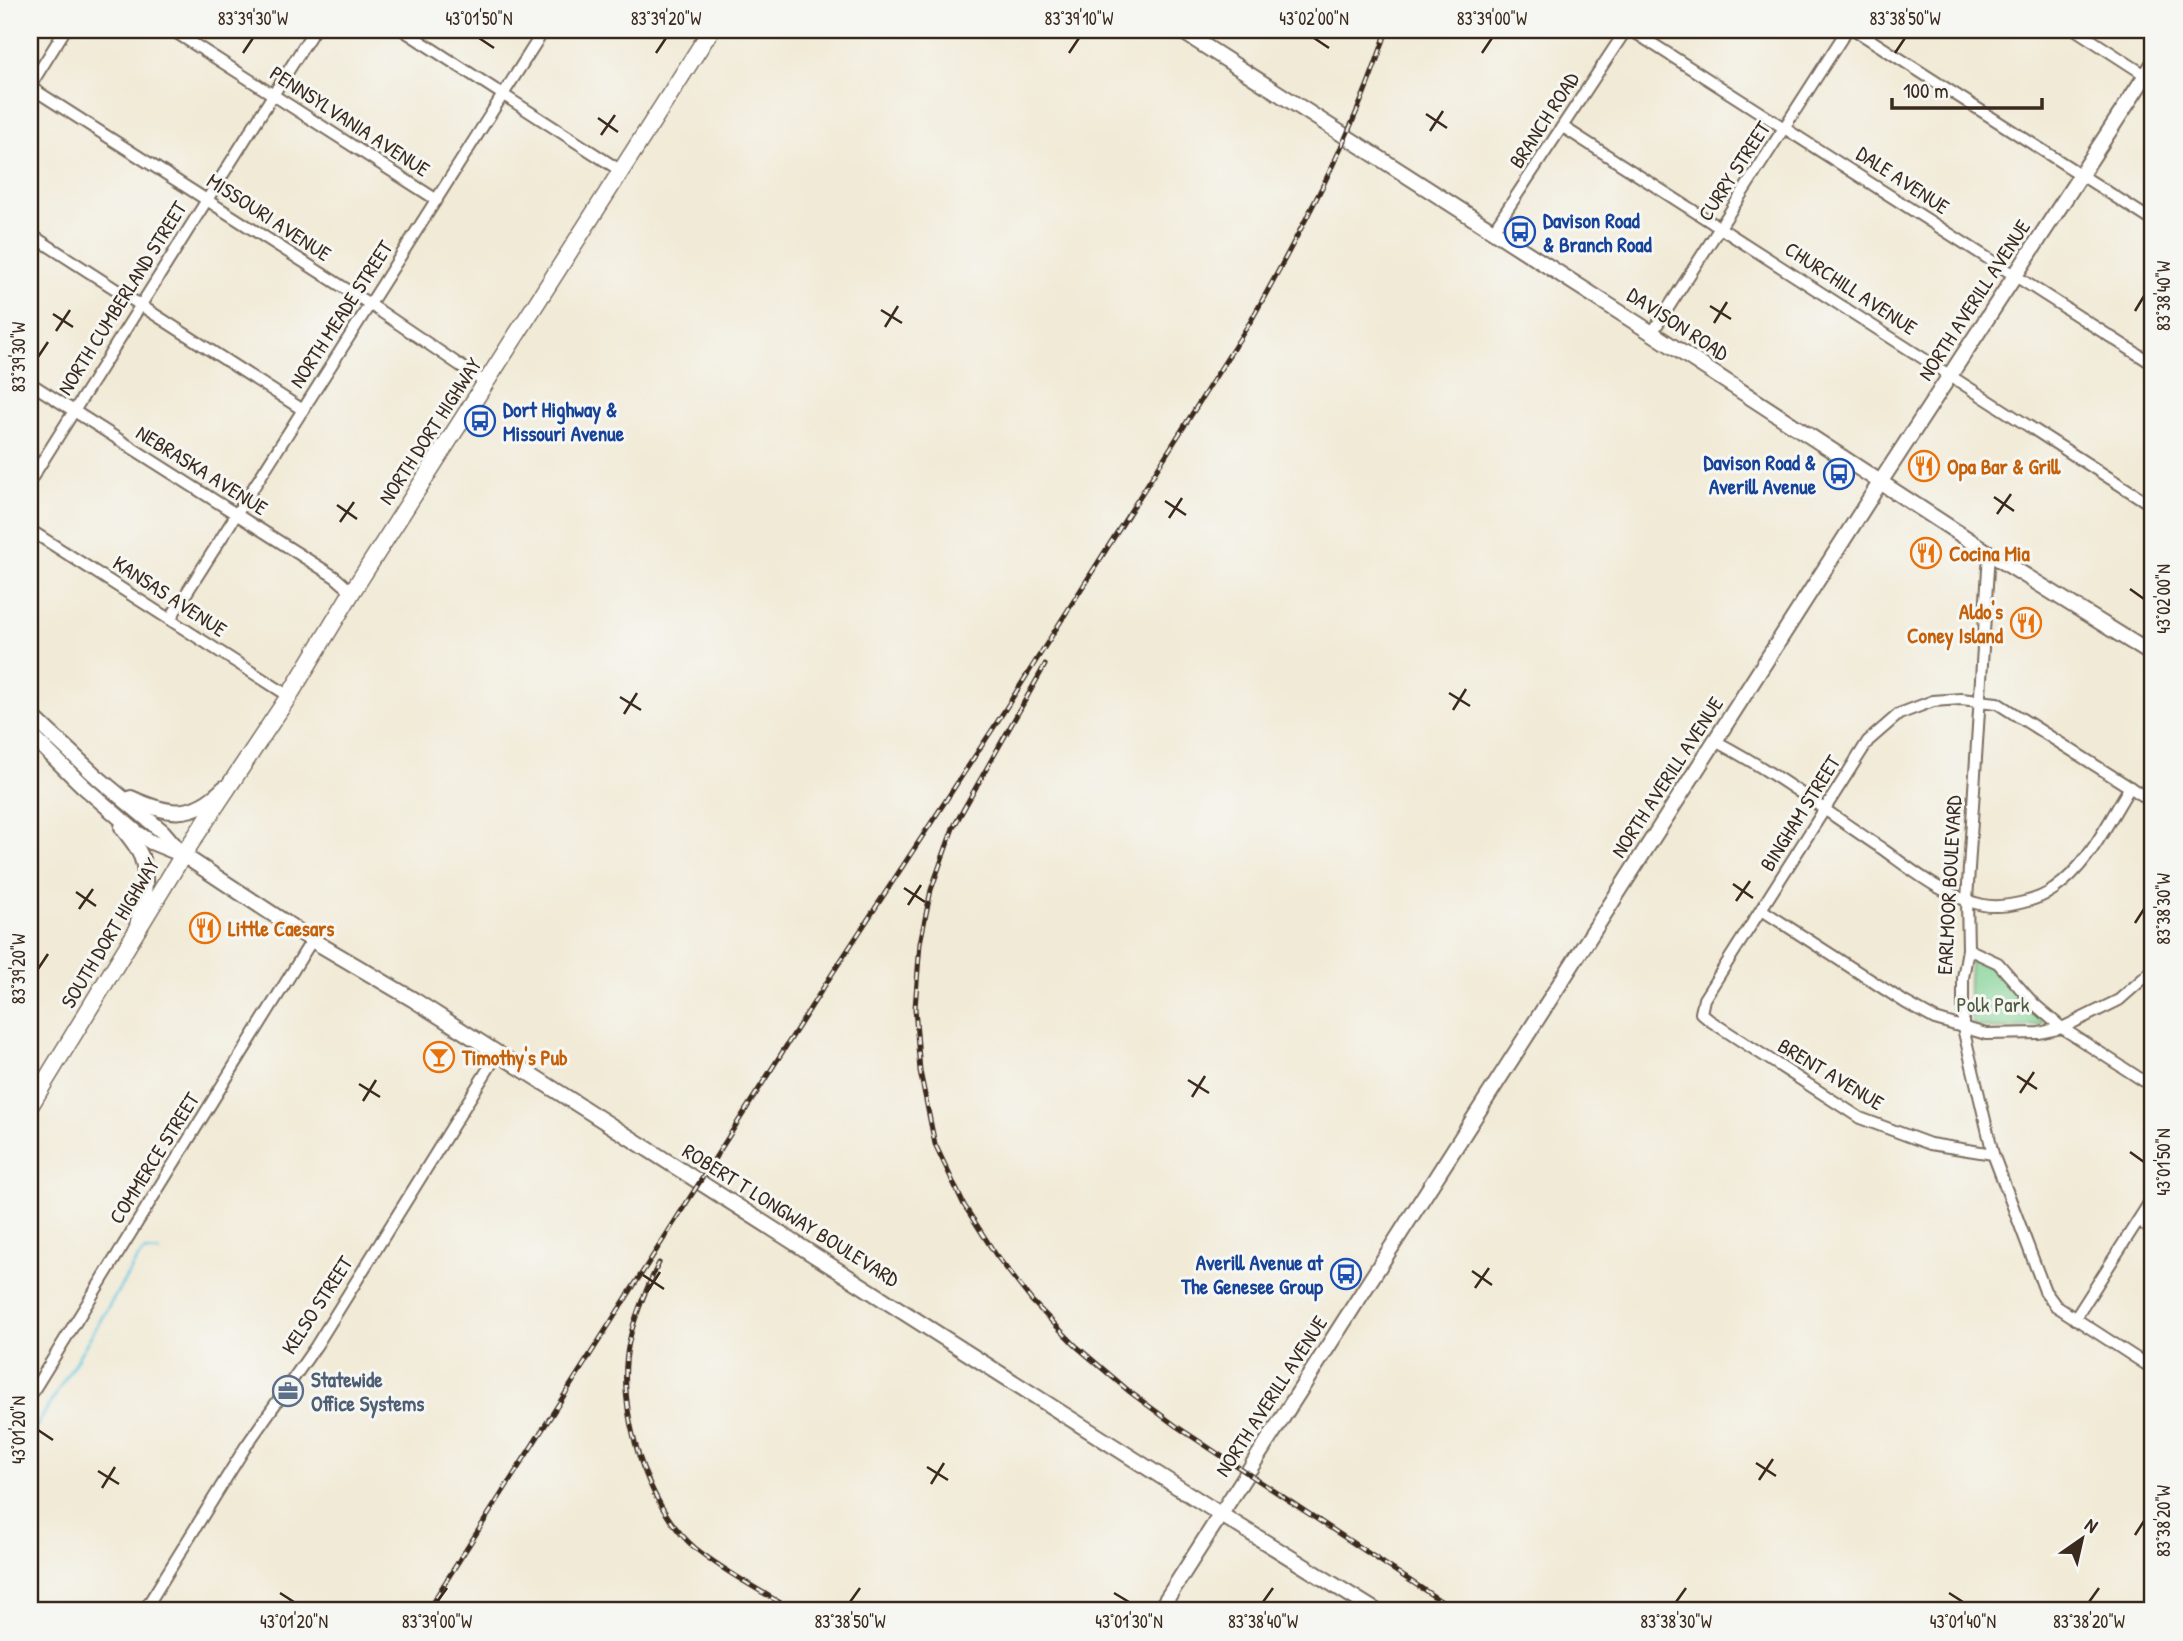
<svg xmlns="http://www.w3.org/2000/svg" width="2183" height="1641" viewBox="0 0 2183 1641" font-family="'Patrick Hand',sans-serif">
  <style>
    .green { fill: #7ed193; stroke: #5c7e58; stroke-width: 2 }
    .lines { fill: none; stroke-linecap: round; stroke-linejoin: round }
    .stream { stroke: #64c6e2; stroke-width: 2.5 }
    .street-casing { stroke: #7b6d5e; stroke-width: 14 }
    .secondary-casing { stroke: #7b6d5e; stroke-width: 18 }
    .primary-casing { stroke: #7b6d5e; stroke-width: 19 }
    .street { stroke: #fff; stroke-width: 10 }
    .secondary { stroke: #fff; stroke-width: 14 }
    .primary { stroke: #fff; stroke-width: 16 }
    .rail-casing { stroke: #3b2a1e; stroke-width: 5 }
    .rail { stroke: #f6f6f2; stroke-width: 2.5; stroke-dasharray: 8; stroke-linecap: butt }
    .ticks { fill: none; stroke: #3b2a1e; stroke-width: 2.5 }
    .labels { text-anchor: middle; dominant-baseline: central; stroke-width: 6; stroke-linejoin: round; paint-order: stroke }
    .street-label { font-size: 21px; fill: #3b2a1e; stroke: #f6f6f2 }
    .transit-label { font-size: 21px; font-weight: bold; fill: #164399; stroke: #f6f6f2; text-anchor: start }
    .food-label { font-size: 21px; font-weight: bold; fill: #c56008; stroke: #f6f6f2; text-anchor: start }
    .park-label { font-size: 21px; fill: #4f5c41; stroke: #f6f6f2 }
    .service-label { font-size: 21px; font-weight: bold; fill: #4e5e75; stroke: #f6f6f2; text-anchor: start }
    .neatline { fill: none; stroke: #3b2a1e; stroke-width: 2.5 }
    .ticks-label { font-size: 18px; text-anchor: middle; fill: #3b2a1e }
  </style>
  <rect width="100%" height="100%" fill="#f6f6f2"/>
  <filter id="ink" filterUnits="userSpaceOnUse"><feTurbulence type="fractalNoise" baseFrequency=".0143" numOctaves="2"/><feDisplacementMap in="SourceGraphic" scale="14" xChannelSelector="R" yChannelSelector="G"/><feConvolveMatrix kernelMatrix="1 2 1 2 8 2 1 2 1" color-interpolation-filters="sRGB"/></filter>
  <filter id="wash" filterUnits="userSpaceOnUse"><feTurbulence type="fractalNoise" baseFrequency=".00686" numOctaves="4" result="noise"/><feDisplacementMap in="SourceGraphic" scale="28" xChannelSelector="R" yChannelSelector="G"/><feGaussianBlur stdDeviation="1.57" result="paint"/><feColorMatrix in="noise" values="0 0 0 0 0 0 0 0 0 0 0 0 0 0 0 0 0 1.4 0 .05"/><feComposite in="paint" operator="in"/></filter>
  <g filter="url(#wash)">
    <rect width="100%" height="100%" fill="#f1ead6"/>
    <!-- green -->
    <path class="green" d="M1975,959c22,5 48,42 65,58l3,4 -1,4 -44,4 -24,-3c-7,-20 -6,-43 -4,-63z"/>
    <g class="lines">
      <!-- stream -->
      <polyline class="stream" points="30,1437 136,1261 144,1251 160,1252"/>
    </g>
  </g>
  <g filter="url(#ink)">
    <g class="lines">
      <!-- street casing -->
      <g class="street-casing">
        <g id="street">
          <polyline points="172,30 437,200"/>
          <polyline points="403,30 621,171"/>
          <polyline points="1631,30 2153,364"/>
          <polyline points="1855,30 2153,221"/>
          <polyline points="2076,30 2153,80"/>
          <polyline points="30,86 65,30"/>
          <polyline points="30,87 371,305 486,383"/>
          <polyline points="1563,127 2153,506"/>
          <polyline points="1493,231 1626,30"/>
          <polyline points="30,234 303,410"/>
          <polyline points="1652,333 1847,30"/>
          <polyline points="30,383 335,577 352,592"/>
          <polyline points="30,481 314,30"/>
          <polyline points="30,530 289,696"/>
          <polyline points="1989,553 1967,900 1968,949 1963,978 1963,1028 1993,1154 2045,1291 2056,1306 2153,1369"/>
          <polyline points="170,619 544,30"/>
          <polyline points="2143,648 2153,632"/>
          <path d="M1715,741c58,30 112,71 166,107 31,22 63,49 102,57 20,4 55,-4 71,-16 35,-24 54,-67 76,-102"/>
          <polyline points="1762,910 1906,1003 1935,1019 1986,1034 2039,1033 2062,1028 2119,1000 2153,970"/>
          <polyline points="1968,949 1998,963 2033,1003 2062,1028 2153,1087"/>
          <polyline points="1993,1154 1930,1144 1860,1118 1709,1020 1701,1013 1704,999 1868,741 1899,714 1933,701 1961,699 1997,703 2153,802"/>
          <polyline points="2138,1221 2153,1230"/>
          <polyline points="2075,1319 2153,1197"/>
          <polyline points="30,1396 312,940"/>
          <polyline points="144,1611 246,1446 316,1346 498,1053"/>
        </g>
      </g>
      <!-- secondary casing -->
      <g class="secondary-casing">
        <g id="secondary">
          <polyline points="1180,30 1652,333 1989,553 2153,655"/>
          <polyline points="30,714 97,777 163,832 182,854"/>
          <polyline points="30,734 83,786 136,832 151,842 183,855 312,940 414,1000 1220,1514 1376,1611"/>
          <path d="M131,798c37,17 61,22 93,-10"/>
          <path d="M122,827c5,8 12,15 16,23 14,23 4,52 -1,76"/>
          <polyline points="1159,1611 1881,481 2153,64"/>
        </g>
      </g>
      <!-- primary casing -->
      <g class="primary-casing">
        <polyline id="primary" points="30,1106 183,855 289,696 352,592 711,30"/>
      </g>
      <!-- street -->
      <use href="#street" class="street"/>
      <!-- secondary -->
      <use href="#secondary" class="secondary"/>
      <!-- primary -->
      <use href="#primary" class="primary"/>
      <!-- rail casing -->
      <g class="rail-casing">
        <g id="rail">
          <polyline points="1045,665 953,828 931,890 920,943 915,1008 920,1071 935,1144 964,1205 996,1255 1032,1301 1076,1346 1130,1392 1176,1426 1456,1611"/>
          <path d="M659,1263c-13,26 -24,51 -30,79 -14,64 16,163 66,206 30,24 66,43 99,63"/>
          <path d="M427,1611l405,-637 162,-247 258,-408c51,-92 103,-188 135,-289"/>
        </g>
      </g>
      <!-- rail -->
      <use href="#rail" class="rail"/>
    </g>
  </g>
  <!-- ticks -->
  <path class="ticks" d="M479,38l15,10M1314,38l15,10M243,53l10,-15M656,53l10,-15M1069,53l10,-15M1482,53l10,-15M1895,53l10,-15M1426,114l21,14M598,118l20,14M1430,131l13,-20M601,135l14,-20M1710,306l21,13M881,310l21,13M2135,311l9,-15M53,314l20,13M1714,323l13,-21M885,327l13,-21M56,331l14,-21M38,357l10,-15M1994,497l20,14M1165,501l21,14M337,505l20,14M1997,514l14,-20M1169,518l13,-20M340,522l14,-20M2130,589l14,10M1449,693l21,13M620,697l21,13M1453,710l13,-21M624,714l13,-21M1733,884l20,14M904,888l21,14M76,892l20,14M1736,901l14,-20M908,905l13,-20M79,909l14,-20M2135,923l9,-14M38,969l10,-15M2017,1076l20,13M1188,1080l21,13M359,1084l21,13M2020,1093l14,-21M1192,1097l13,-21M363,1101l13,-21M2130,1152l14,10M1472,1271l20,14M643,1275l21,14M1475,1288l14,-20M647,1292l13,-20M38,1430l15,10M1756,1463l20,13M927,1467l21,13M98,1471l21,13M1759,1480l14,-21M931,1484l13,-21M102,1488l13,-21M2135,1535l9,-14M280,1593l14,9M1114,1593l15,9M1949,1593l14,9M437,1602l10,-14M850,1602l10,-14M1263,1602l10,-14M1676,1602l10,-14M2089,1602l10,-14"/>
  <!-- icons -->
  <defs>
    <g id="bus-ring" transform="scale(1.575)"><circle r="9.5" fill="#f6f6f2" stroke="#1a4fb4" stroke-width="1.5"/><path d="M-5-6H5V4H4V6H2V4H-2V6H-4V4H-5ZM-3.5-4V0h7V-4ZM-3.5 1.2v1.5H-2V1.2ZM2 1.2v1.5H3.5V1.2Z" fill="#1a4fb4"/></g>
    <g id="restaurant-ring" transform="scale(1.575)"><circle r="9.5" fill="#f6f6f2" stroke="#e8710a" stroke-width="1.5"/><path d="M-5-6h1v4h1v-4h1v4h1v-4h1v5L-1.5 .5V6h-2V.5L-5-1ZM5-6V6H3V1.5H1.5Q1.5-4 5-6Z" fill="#e8710a"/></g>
    <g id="bar-ring" transform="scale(1.575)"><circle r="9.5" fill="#f6f6f2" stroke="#e8710a" stroke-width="1.5"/><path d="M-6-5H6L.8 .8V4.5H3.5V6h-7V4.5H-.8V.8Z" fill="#e8710a"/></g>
    <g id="office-ring" transform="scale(1.575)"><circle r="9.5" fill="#f6f6f2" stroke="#5c6f8a" stroke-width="1.5"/><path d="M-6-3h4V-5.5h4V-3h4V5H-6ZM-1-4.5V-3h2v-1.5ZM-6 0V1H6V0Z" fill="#5c6f8a"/></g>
  </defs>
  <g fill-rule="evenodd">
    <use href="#bus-ring" x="1520" y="232"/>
    <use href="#bus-ring" x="480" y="421"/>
    <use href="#restaurant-ring" x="1924" y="466"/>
    <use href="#bus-ring" x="1839" y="474"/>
    <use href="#restaurant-ring" x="1926" y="553"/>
    <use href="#restaurant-ring" x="2026" y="623"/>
    <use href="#restaurant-ring" x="205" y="928"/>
    <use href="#bar-ring" x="439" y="1057"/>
    <use href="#bus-ring" x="1346" y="1274"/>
    <use href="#office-ring" x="288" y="1391"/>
  </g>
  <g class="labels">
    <!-- street labels -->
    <g class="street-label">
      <text transform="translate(1544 120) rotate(-57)">BRANCH ROAD</text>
      <text transform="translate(350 121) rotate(33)">PENNSYLVANIA AVENUE</text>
      <text transform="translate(1734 171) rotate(-57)">CURRY STREET</text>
      <text transform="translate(1903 180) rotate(33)">DALE AVENUE</text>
      <text transform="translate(269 217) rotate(33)">MISSOURI AVENUE</text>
      <text transform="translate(1851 288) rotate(33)">CHURCHILL AVENUE</text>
      <text transform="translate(122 298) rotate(-58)">NORTH CUMBERLAND STREET</text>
      <text transform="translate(1974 300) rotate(-57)">NORTH AVERILL AVENUE</text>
      <text transform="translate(341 314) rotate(-57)">NORTH MEADE STREET</text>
      <text transform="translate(1678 324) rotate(33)">DAVISON ROAD</text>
      <text transform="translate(430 431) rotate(-57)">NORTH DORT HIGHWAY</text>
      <text transform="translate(202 470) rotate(32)">NEBRASKA AVENUE</text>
      <text transform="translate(170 596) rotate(33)">KANSAS AVENUE</text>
      <text transform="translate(1667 777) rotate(-57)">NORTH AVERILL AVENUE</text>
      <text transform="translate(1800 813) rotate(-58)">BINGHAM STREET</text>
      <text transform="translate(1949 885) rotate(-87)">EARLMOOR BOULEVARD</text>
      <text transform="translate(110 933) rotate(-59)">SOUTH DORT HIGHWAY</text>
      <text transform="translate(1831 1074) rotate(31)">BRENT AVENUE</text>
      <text transform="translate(154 1158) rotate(-58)">COMMERCE STREET</text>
      <text transform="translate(791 1215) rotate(32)">ROBERT T LONGWAY BOULEVARD</text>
      <text transform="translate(317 1305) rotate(-57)">KELSO STREET</text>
      <text transform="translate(1271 1396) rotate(-57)">NORTH AVERILL AVENUE</text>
    </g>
    <!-- transit labels -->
    <g class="transit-label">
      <text x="1543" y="220">Davison Road<tspan x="1543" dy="24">&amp; Branch Road</tspan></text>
      <text x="503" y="409">Dort Highway &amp;<tspan x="503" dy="24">Missouri Avenue</tspan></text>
      <text x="1816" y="462" text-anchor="end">Davison Road &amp;<tspan x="1816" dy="24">Averill Avenue</tspan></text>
      <text x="1323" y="1262" text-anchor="end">Averill Avenue at<tspan x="1323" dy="24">The Genesee Group</tspan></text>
    </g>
    <!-- food labels -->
    <g class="food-label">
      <text x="1947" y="466">Opa Bar &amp; Grill</text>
      <text x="1949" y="553">Cocina Mia</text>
      <text x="2003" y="611" text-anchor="end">Aldo's<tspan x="2003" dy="24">Coney Island</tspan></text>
      <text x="228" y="928">Little Caesars</text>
      <text x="462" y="1057">Timothy's Pub</text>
    </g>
    <!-- park labels -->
    <g class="park-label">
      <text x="1993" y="1004">Polk Park</text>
    </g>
    <!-- service labels -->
    <g class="service-label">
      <text x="311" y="1379">Statewide<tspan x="311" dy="24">Office Systems</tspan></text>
    </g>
  </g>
  <!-- margin -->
  <rect width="2183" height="1641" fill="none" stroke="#f6f6f2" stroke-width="77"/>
  <!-- north arrow -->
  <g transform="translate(2082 1539) rotate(34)" stroke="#f6f6f2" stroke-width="5" paint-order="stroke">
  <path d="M0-5L12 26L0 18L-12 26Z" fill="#3b2a1e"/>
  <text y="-10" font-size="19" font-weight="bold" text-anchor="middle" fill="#3b2a1e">N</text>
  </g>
  <!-- scale -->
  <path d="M1892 98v10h150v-10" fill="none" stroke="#3b2a1e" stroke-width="3.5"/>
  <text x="1903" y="98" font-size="21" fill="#3b2a1e" stroke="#f6f6f2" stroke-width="5" paint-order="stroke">100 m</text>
  <rect x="38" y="38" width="2106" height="1564" class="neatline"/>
  <g class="ticks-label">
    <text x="253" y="25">83°39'30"W</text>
    <text x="479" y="25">43°01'50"N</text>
    <text x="666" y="25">83°39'20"W</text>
    <text x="1079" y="25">83°39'10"W</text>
    <text x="1314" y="25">43°02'00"N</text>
    <text x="1492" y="25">83°39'00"W</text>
    <text x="1905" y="25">83°38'50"W</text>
    <text transform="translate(2164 296) rotate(-90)" y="6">83°38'40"W</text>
    <text transform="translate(19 357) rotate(-90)" y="6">83°39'30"W</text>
    <text transform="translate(2164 599) rotate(-90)" y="6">43°02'00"N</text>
    <text transform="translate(2164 909) rotate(-90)" y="6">83°38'30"W</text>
    <text transform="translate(19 969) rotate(-90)" y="6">83°39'20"W</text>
    <text transform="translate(2164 1162) rotate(-90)" y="6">43°01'50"N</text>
    <text transform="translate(19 1430) rotate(-90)" y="6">43°01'20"N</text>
    <text transform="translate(2164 1521) rotate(-90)" y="6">83°38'20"W</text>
    <text x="294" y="1628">43°01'20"N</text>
    <text x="437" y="1628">83°39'00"W</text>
    <text x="850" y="1628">83°38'50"W</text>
    <text x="1129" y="1628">43°01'30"N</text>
    <text x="1263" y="1628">83°38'40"W</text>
    <text x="1676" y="1628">83°38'30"W</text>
    <text x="1963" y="1628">43°01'40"N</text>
    <text x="2089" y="1628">83°38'20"W</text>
  </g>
</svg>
